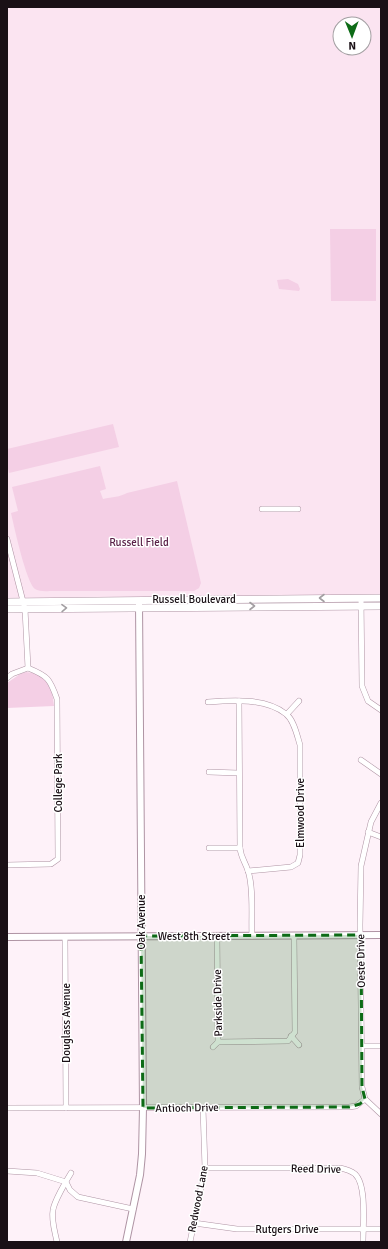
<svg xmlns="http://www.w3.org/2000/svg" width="388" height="1249" viewBox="0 0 388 1249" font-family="Signika,sans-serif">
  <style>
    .built { fill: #fbe4f1; fill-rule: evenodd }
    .green { fill: #f4cfe5 }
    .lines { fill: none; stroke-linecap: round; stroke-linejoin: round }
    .minor-casing { stroke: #af94a4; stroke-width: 6 }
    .tertiary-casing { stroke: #af94a4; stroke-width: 8 }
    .secondary-casing { stroke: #af94a4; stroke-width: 8 }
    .minor { stroke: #fff; stroke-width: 5 }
    .tertiary { stroke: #fff; stroke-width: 6 }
    .secondary { stroke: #fff; stroke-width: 7 }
    .oneway { stroke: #a39fa2 }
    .marked { fill: #0d6b16; fill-opacity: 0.2; stroke: #0d6b16; stroke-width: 3; stroke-dasharray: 8 5; stroke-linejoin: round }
    .labels { text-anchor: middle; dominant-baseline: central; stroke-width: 3; stroke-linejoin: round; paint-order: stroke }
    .park-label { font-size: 11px; fill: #5a2248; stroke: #fff }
    .street-label { font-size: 11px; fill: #1a1016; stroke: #fff }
  </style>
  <rect width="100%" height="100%" fill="#fef2f9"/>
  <!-- built -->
  <path class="built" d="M7,7h374v589l-374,2zM340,24h24v24h-24z"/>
  <!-- green -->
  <g class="green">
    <polygon points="330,229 376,229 376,301 331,301"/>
    <polygon points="288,279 298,284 300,289 299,291 279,289 277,280"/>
    <polygon points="113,424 119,447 9,473 7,464 7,449"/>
    <path d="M100,466l6,23 -6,2 3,8c9,-2 17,-2 24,-6l50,-12 24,102 -2,5 -5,3h-141c-5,0 -14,1 -18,-2 -9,-7 -21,-63 -24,-76l7,-2 -6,-24z"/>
    <path d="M26,672c22,2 26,15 28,34l-47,2v-25l13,-9z"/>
  </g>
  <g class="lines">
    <!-- minor casing -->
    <g class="minor-casing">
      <g id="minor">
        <polyline points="262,509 298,509"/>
        <polyline points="7,539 25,609 28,668"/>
        <polyline points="361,598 362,686 368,701 381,710"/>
        <path d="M7,678l5,-4 16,-6c20,8 22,11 29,31l1,160 -7,5 -44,1"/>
        <path d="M239,701l1,147c1,10 5,13 8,23 6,17 3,46 4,65"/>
        <path d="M208,702c25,-2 58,-4 78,12 8,6 11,21 14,31v110l-2,8 -7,4 -43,4"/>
        <polyline points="287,714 299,701"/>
        <polyline points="361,760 381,774"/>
        <polyline points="209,772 238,773"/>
        <polyline points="381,803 371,822 361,866 360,925 362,1087 365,1099 381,1114"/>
        <polyline points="368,832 381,837"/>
        <polyline points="209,848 240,848"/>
        <polyline points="217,936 218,1042 288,1041 295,1032 294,936"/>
        <polyline points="65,937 66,1108"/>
        <polyline points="291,1036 299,1045"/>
        <polyline points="362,1046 381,1046"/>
        <polyline points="213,1047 218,1042"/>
        <polyline points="7,1108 349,1107 356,1106 365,1099"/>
        <path d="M205,1168h135c5,1 10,2 15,6 12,11 8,51 8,68"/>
        <polyline points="7,1171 37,1173 66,1182 70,1190 78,1197 133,1209"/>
        <polyline points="194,1223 237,1229 381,1229"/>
        <path d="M57,1242c-2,-10 -6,-22 -4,-32 1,-8 13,-29 18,-37"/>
        <polyline points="190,1242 205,1168 203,1108"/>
      </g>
    </g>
    <!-- tertiary casing -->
    <g class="tertiary-casing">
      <g id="tertiary">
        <polyline points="7,937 381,935"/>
        <polyline points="126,1242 140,1175 142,1154 143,1108 139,603"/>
      </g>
    </g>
    <!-- secondary casing -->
    <g class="secondary-casing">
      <g id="secondary">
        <polyline points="7,602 381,598"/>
        <polyline points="7,609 381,606"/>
      </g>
    </g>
    <!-- minor -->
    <use href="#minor" class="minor"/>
    <!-- tertiary -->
    <use href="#tertiary" class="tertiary"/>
    <!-- secondary -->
    <use href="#secondary" class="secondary"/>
  </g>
  <!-- one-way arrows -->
  <defs><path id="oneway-chevron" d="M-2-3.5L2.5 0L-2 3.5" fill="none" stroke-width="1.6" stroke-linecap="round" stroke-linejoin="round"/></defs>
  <g class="oneway">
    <use href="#oneway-chevron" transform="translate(322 598) rotate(180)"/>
    <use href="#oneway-chevron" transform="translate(252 606)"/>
    <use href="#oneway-chevron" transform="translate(64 608) rotate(-1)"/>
  </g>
  <!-- marked area -->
  <path class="marked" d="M361,935l1,152 3,12 -5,5 -11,3 -206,1 -2,-172z"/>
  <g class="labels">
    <!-- park labels -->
    <g class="park-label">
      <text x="139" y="542">Russell Field</text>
    </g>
    <!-- street labels -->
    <g class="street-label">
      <text x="194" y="599">Russell Boulevard</text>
      <text transform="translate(58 783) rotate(-90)">College Park</text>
      <text transform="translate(300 813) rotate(-90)">Elmwood Drive</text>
      <text transform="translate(141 922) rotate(-90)">Oak Avenue</text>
      <text x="194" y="936">West 8th Street</text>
      <text transform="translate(361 961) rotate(-91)">Oeste Drive</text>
      <text transform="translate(218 1003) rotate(-91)">Parkside Drive</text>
      <text transform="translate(66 1023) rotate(-90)">Douglass Avenue</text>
      <text transform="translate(187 1108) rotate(-1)">Antioch Drive</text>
      <text transform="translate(316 1169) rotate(1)">Reed Drive</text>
      <text transform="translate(198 1199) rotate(-79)">Redwood Lane</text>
      <text x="287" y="1229">Rutgers Drive</text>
    </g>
  </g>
  <!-- border -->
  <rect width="388" height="1249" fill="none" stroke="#1a1016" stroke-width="16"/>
  <!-- north arrow -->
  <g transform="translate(352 36) rotate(179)"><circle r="19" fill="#ffffff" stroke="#a39fa2"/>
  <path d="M0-3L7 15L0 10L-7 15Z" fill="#0d6b16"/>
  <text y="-6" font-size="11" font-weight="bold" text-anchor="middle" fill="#1a1016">N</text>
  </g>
</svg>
